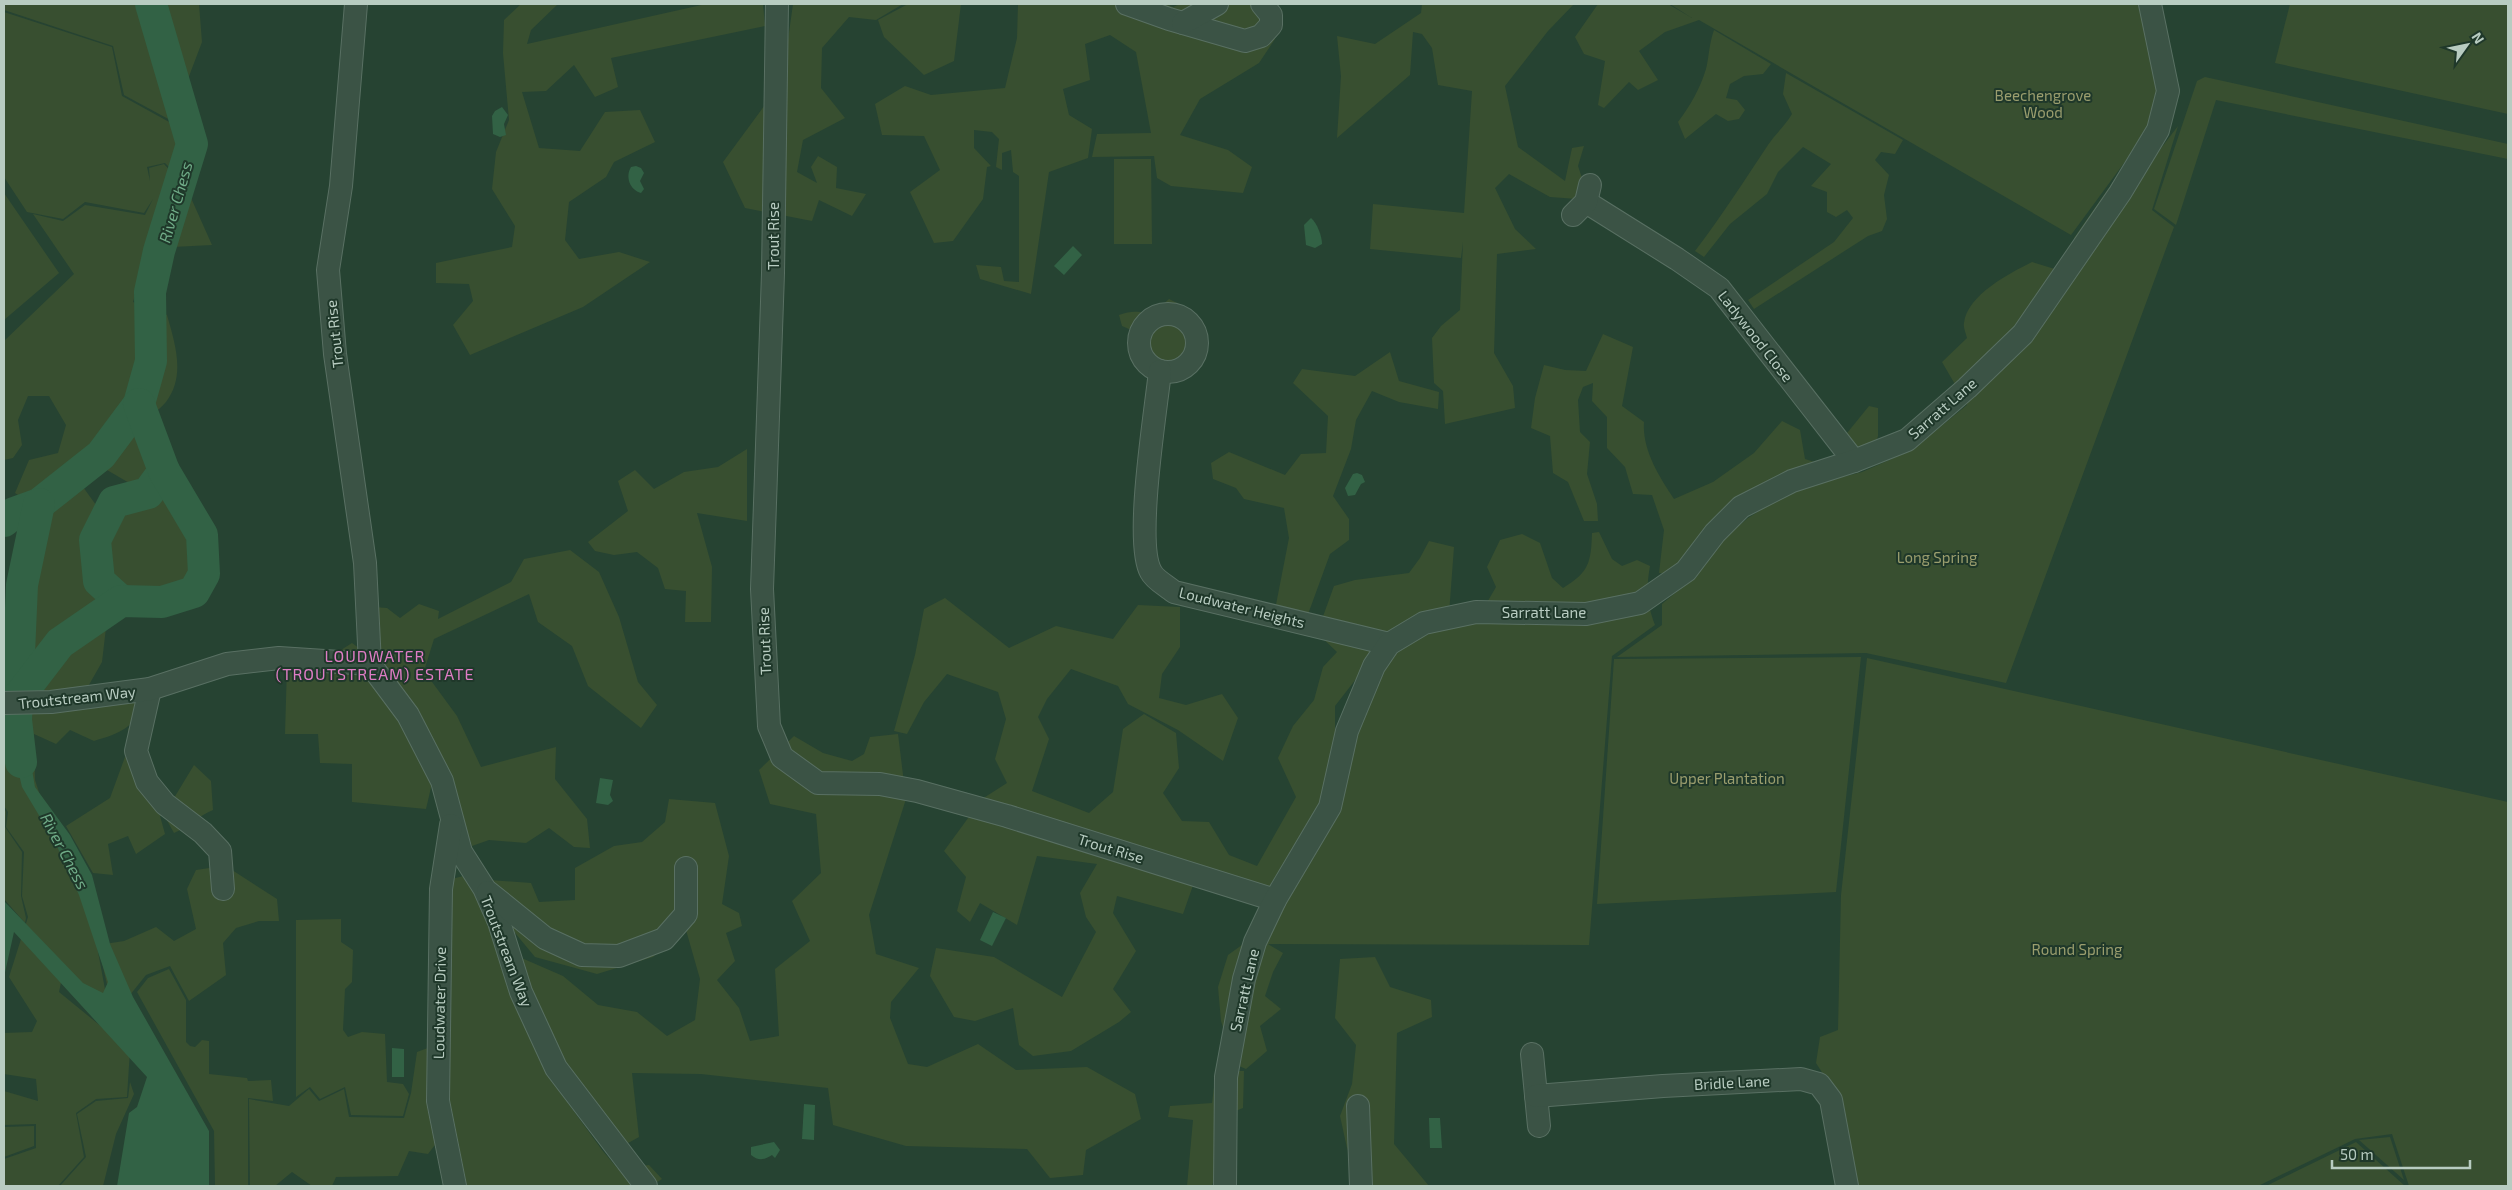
<svg xmlns="http://www.w3.org/2000/svg" width="2512" height="1190" viewBox="0 0 2512 1190" font-family="'Exo 2',sans-serif">
  <style>
    .green { fill: #384f30 }
    .water { fill: #326245 }
    .lines { fill: none; stroke-linecap: round; stroke-linejoin: round }
    .river { stroke: #326245; stroke-width: 32 }
    .minor-casing { stroke: #597063; stroke-width: 24 }
    .minor { stroke: #3b5345; stroke-width: 22 }
    .labels { text-anchor: middle; dominant-baseline: central; stroke-width: 4; stroke-linejoin: round; paint-order: stroke }
    .park-label { font-size: 15px; fill: #9b9e6e; stroke: #1f382a }
    .street-label { font-size: 15px; fill: #b8ccc1; stroke: #1f382a }
    .water-label { font-size: 16px; font-style: italic; fill: #70ac88; stroke: #1f382a }
    .neighbourhood-label { font-size: 16px; letter-spacing: 1px; fill: #df7dc5; stroke: #1f382a }
  </style>
  <rect width="100%" height="100%" fill="#264332"/>
  <!-- green -->
  <g class="green">
    <polygon points="4,4 199,4 202,42 172,121 124,95 113,46 4,10"/>
    <polygon points="521,4 558,4 531,30 527,44 706,4 763,4 765,26 611,58 618,87 595,97 574,65 546,91 522,92 539,148 580,151 605,112 640,110 655,142 614,162 606,177 569,202 565,240 579,259 619,252 650,262 583,307 470,355 453,325 473,301 469,284 436,283 436,263 512,247 515,226 492,189 496,152 509,120 503,53 504,20"/>
    <polygon points="793,4 903,4 876,20 849,17 822,48 821,88 845,118 803,140 797,172 817,183 811,167 818,156 837,167 836,188 866,194 852,216 819,200 812,221 745,208 723,162 765,105 785,61"/>
    <polygon points="908,4 961,4 954,61 924,75 884,37 878,20"/>
    <polygon points="1018,4 1165,4 1173,7 1180,4 1276,4 1282,10 1275,39 1259,63 1200,99 1180,135 1228,150 1252,167 1243,193 1171,186 1157,178 1154,156 1092,157 1097,134 1151,133 1136,52 1110,35 1085,44 1090,80 1063,89 1069,115 1092,129 1088,158 1049,172 1031,294 980,279 976,265 1001,267 1004,281 1019,282 1019,176 1013,172 1011,150 1002,153 1002,170 996,167 999,139 992,132 974,130 974,148 991,166 987,167 983,199 953,241 934,243 910,192 940,170 924,136 882,135 875,104 905,86 931,95 1005,88 1017,38"/>
    <polygon points="1422,4 1574,4 1548,31 1505,86 1518,147 1565,181 1572,148 1584,146 1578,166 1583,181 1577,199 1550,197 1509,174 1495,188 1515,229 1536,249 1497,254 1494,353 1513,386 1515,408 1445,424 1443,391 1434,383 1432,338 1441,326 1460,310 1463,242 1461,258 1370,249 1373,204 1464,213 1472,91 1438,85 1432,48 1422,34 1413,32 1410,75 1337,138 1341,76 1337,36 1375,44 1421,13"/>
    <polygon points="1598,4 1668,4 1692,18 1670,4 2149,4 2160,91 2152,125 2071,235 1699,20 1665,32 1639,51 1658,80 1638,90 1629,82 1604,108 1598,105 1605,61 1584,54 1575,37"/>
    <polygon points="2290,4 2508,4 2508,114 2275,63"/>
    <path d="M4,12l108,35 10,49 49,27 11,-3 4,13 -13,38 -8,-8 -18,4 3,14 -1,-13 15,-4 23,25 25,56 -39,2 -6,37 -27,-5 -7,23 34,13c8,28 19,61 -1,87 -7,8 -18,16 -27,23l17,43 -25,16 -24,-14 -24,17 18,25 -16,33 7,41 17,16 -7,60 -16,28 -54,7 -2,-54 2,-46 15,-84 -32,-20 14,-33 29,-7 8,-28 -17,-29h-21l-10,24 4,25 -9,13 -9,2v-119l70,-67 -41,-60 30,7 22,-16 60,10 8,-16 -9,14 -59,-11 -22,17 -36,-7 -23,-35z"/>
    <path d="M1714,30l57,34 -8,10 -19,2 -14,8 -4,14 11,2 8,10 -6,9 -11,2 -12,-7 -31,25 -7,-17c12,-16 22,-33 28,-53 3,-12 3,-25 8,-39z"/>
    <path d="M1786,73l117,67 -8,14 -14,-2 -6,8 14,15 -5,20 3,24 -5,12 -14,5 -114,73 -6,-9 86,-58 19,-24 -6,-8 -11,7 -9,-5v-20l-16,-6 20,-22 -28,-17 -25,25 -11,22 -37,30 -26,33 -9,-6c26,-34 49,-70 73,-106 7,-11 17,-19 24,-31l-9,-20z"/>
    <polygon points="2205,77 2508,144 2508,159 2216,100 2176,225 2154,209 2197,81"/>
    <path d="M2178,126l-26,84 22,17 -168,456 -140,-30 -249,4 45,-32v-21l32,-27 26,-35 28,-24 32,-20 39,-15 43,-11 50,-22 55,-45 -25,-43 25,-24c-1,-4 -4,-11 -3,-15 3,-28 46,-50 68,-61l42,13 12,-17 -12,-20 61,-88 17,10z"/>
    <polygon points="1114,159 1151,159 1152,244 1114,244"/>
    <polygon points="4,193 59,273 4,320"/>
    <path d="M1169,299l20,10c0,5 -2,11 -2,16 1,5 6,10 6,15 0,22 -23,26 -40,24l-9,-12 -1,-17 -21,-9 -3,-11c24,-10 26,8 50,-16z"/>
    <path d="M1603,334l30,13 -11,59 22,16c-2,28 15,54 30,77l39,-17 41,-29 28,-32 18,9 5,29 22,7 17,-7 -1,-21 26,-32 9,2v28l-9,28 -50,13 -72,39 -29,27 -28,34 -31,-4 5,-43 -12,-35 -19,-1 -8,-27 -18,-19v-31l-15,-16 1,-18 -10,4 -5,13 2,32 10,10 -3,32 10,30 1,17h-14l-16,-39 -15,-9 -3,-37 -19,-8 4,-30 9,-33 21,5 21,1z"/>
    <polygon points="1390,352 1399,381 1439,392 1438,409 1399,402 1372,391 1356,420 1351,449 1333,496 1349,519 1349,540 1330,554 1303,628 1273,620 1289,538 1284,508 1244,499 1236,488 1213,479 1211,463 1229,452 1285,475 1301,454 1326,453 1328,416 1293,383 1302,369 1355,376"/>
    <polygon points="747,449 747,521 697,513 712,567 711,622 685,622 686,591 665,589 658,568 637,552 614,555 595,551 588,542 628,511 618,481 635,470 654,489 684,472 718,467"/>
    <path d="M167,489c20,28 38,61 22,96l-31,11 -33,-2 -21,-19c-1,-24 -4,-58 24,-68 18,-7 23,-3 39,-18z"/>
    <path d="M1599,532l13,27 10,7 15,-6 13,6c-4,22 -3,38 5,59l-43,31 -23,289 -321,-1 15,9 -10,19 -8,24 16,13 -21,17 7,25 -21,18 -12,-5 -13,-43 -3,-34 10,-32 25,-18 10,6 116,-272c31,-35 56,-41 99,-53l18,-31 -9,-20 13,-27 22,-6 18,9 12,35 11,10c26,-16 28,-25 29,-55z"/>
    <polygon points="1429,541 1454,547 1449,614 1377,652 1335,706 1335,758 1323,803 1276,889 1198,871 1183,914 1117,896 1113,913 1136,951 1113,989 1131,1012 1119,1022 1071,1051 1033,1056 1019,1045 1013,1008 975,1021 954,1017 930,976 936,948 994,957 1062,997 1096,932 1086,917 1080,893 1097,864 1037,856 1017,925 980,903 970,922 957,911 966,877 944,851 982,799 1007,783 995,759 1006,719 998,692 947,674 924,702 907,734 894,731 915,655 924,609 945,598 1009,648 1056,626 1113,639 1138,605 1180,607 1180,647 1162,674 1159,698 1186,705 1222,694 1238,718 1223,761 1178,730 1128,704 1118,686 1071,669 1047,699 1038,717 1049,739 1032,791 1089,813 1113,792 1123,729 1144,714 1176,733 1179,768 1163,793 1182,821 1209,822 1229,855 1257,866 1296,797 1278,758 1293,726 1314,700 1323,667 1337,652 1317,633 1334,586 1355,580 1409,573 1420,558"/>
    <polygon points="570,550 599,572 619,617 638,682 657,705 641,728 588,686 572,646 538,622 529,594 434,639 424,671 457,716 481,767 556,747 555,779 587,819 590,848 574,847 549,828 526,843 489,840 472,846 450,781 433,779 426,809 352,802 352,764 320,763 318,734 285,734 287,667 314,667 352,643 378,662 374,607 387,608 400,618 419,604 439,611 438,619 511,582 524,559"/>
    <polygon points="1861,657 1836,892 1597,904 1614,659"/>
    <polygon points="1867,658 2508,802 2508,1186 2409,1186 2392,1134 2355,1139 2258,1186 1840,1186 1825,1077 1816,1063 1820,1037 1838,1030 1841,895"/>
    <path d="M140,697c1,30 -22,37 -46,44l-24,-11 -14,14 -22,-10 1,46 16,49 42,96 14,75 -44,-27 -4,19 71,58 -3,47 -31,2 -20,14 8,44 -26,29h-54v-27l32,-11v-24l-32,1v-34l34,10 -2,-22 -32,-5v-41l28,-1 5,-11 -28,-44 19,-60 -6,-21 2,-44 -18,-25 2,-15 -4,-6v-104z"/>
    <path d="M142,711l-9,41 41,46 20,-33 17,16 2,29c-15,6 -24,17 -39,23l-10,-18 -4,1 5,18 -29,20 -8,-18 -20,8 5,31 -20,-2 -27,-47 44,-28 19,-52 -1,-17z"/>
    <polygon points="898,734 906,799 869,915 876,954 919,968 891,1002 890,1018 908,1064 927,1067 978,1044 1016,1070 1087,1067 1135,1094 1141,1119 1086,1150 1083,1175 1050,1178 1027,1149 906,1146 833,1125 828,1088 701,1074 632,1073 639,1137 621,1147 561,1065 517,956 563,976 598,1005 637,1012 667,1036 695,1020 700,979 686,930 653,957 597,974 535,957 505,921 489,880 531,883 539,902 575,900 575,868 614,846 642,842 665,822 669,799 715,803 729,856 722,904 739,913 742,926 726,933 735,961 717,980 739,1008 750,1041 779,1036 775,969 810,941 792,901 821,873 816,814 770,804 759,770 794,736 823,753 852,761 864,754 870,737"/>
    <polygon points="4,808 6,812 5,827 22,852 21,896 26,918 25,923 4,899"/>
    <polygon points="216,867 229,868 277,899 279,921 259,921 236,928 223,943 226,975 189,1001 170,966 146,975 126,1000 109,993 98,945 124,941 156,927 174,941 196,929 187,889 196,870"/>
    <polygon points="463,876 477,892 546,1073 602,1150 618,1169 649,1165 662,1179 651,1186 462,1186 445,1100 452,879"/>
    <polygon points="341,919 341,942 353,950 352,982 345,989 343,1030 348,1037 362,1032 385,1034 387,1082 403,1084 409,1094 403,1116 351,1115 345,1087 320,1099 310,1087 296,1097 296,920"/>
    <polygon points="1375,957 1390,987 1431,1000 1432,1017 1397,1033 1394,1144 1429,1186 1355,1186 1354,1165 1347,1148 1340,1116 1352,1084 1356,1045 1335,1018 1340,959"/>
    <polygon points="169,969 186,1000 186,1042 190,1046 195,1047 202,1040 209,1041 209,1074 247,1078 248,1081 271,1080 273,1101 248,1098 248,1186 215,1186 214,1131 137,992 148,978"/>
    <polygon points="436,1045 441,1137 428,1154 409,1151 398,1176 336,1177 332,1186 312,1186 292,1172 275,1186 250,1186 249,1099 289,1106 309,1089 319,1101 344,1089 349,1117 404,1118 411,1093 417,1052"/>
    <polygon points="1216,1071 1244,1071 1243,1108 1220,1117 1216,1171 1212,1186 1187,1186 1193,1120 1168,1117 1170,1106 1212,1103"/>
    <polygon points="130,1082 134,1094 116,1134 103,1186 60,1186 86,1157 77,1114 96,1101 128,1098"/>
    <polygon points="34,1126 34,1146 4,1157 4,1127"/>
    <polygon points="2390,1137 2404,1180 2359,1140"/>
    <polygon points="2356,1142 2405,1186 2266,1186"/>
  </g>
  <!-- water -->
  <g class="water">
    <polygon points="502,107 508,115 504,124 506,135 500,137 493,134 492,116 495,111"/>
    <path d="M636,166l5,2 3,5 -4,8 4,8 -3,4c-11,-3 -16,-16 -10,-26z"/>
    <path d="M1311,218c6,5 11,18 11,26l-7,4 -9,-3 -2,-20z"/>
    <polygon points="1073,246 1082,255 1064,275 1054,266"/>
    <polygon points="1357,473 1362,475 1365,482 1361,484 1355,495 1348,496 1345,488 1353,474"/>
    <polygon points="23,717 35,787 70,835 92,875 110,944 133,997 209,1131 209,1186 117,1186 129,1113 137,1107 147,1077 14,932 4,977 4,901 83,983 103,993 108,982 79,895 55,842 22,787 14,753 10,718"/>
    <polygon points="600,778 613,780 610,795 613,801 608,805 596,803"/>
    <polygon points="993,912 1006,918 992,946 980,940"/>
    <polygon points="392,1048 404,1049 404,1077 392,1077"/>
    <polygon points="804,1104 815,1105 814,1140 802,1139"/>
    <polygon points="1429,1118 1440,1118 1442,1148 1430,1148"/>
    <path d="M774,1142l6,8 -5,8 -3,-3c-7,5 -14,6 -21,0v-8z"/>
  </g>
  <g class="lines">
    <!-- river -->
    <g class="river">
      <polyline points="4,521 14,513 39,504 101,455 139,404 151,361 150,292 159,251 192,144 151,4"/>
      <polyline points="121,601 99,581 95,540 114,502 148,493 164,471"/>
      <polyline points="17,699 22,585 39,504"/>
      <polyline points="21,762 16,720 17,699 60,643 121,601 162,602 194,592 204,574 202,535 164,471 139,404"/>
    </g>
    <!-- minor casing -->
    <g class="minor-casing">
      <g id="minor">
        <polyline points="356,4 341,186 328,270 335,354 365,563 370,664"/>
        <polyline points="777,4 773,273 762,589 769,726 782,757 818,783 880,784 917,791 1007,816 1275,900"/>
        <polyline points="1127,4 1169,19 1245,41 1261,36 1271,25 1271,15 1262,4"/>
        <polyline points="1183,23 1217,4"/>
        <polyline points="1586,202 1677,259 1719,288 1854,461"/>
        <polyline points="1573,215 1586,202 1590,185"/>
        <circle cx="1168" cy="343" r="29"/>
        <path d="M1160,371c-4,39 -26,172 -9,201 4,8 16,14 23,20l215,52"/>
        <polyline points="150,689 136,751 147,782 165,804 203,833 220,851 223,889"/>
        <polyline points="4,703 51,702 150,689 227,664 279,658 370,664 408,715 442,781 461,852 484,888 499,922 521,992 556,1068 646,1186"/>
        <polyline points="451,825 441,889 438,1101 455,1186"/>
        <polyline points="488,892 545,938 582,955 619,956 664,939 686,914 686,868"/>
        <polyline points="1532,1054 1539,1126"/>
        <polyline points="1536,1096 1663,1086 1801,1079 1819,1084 1831,1100 1847,1186"/>
        <polyline points="1358,1106 1361,1186"/>
        <polyline points="1225,1186 1226,1077 1244,979 1255,942 1275,900 1330,807 1347,731 1374,666 1389,644 1424,623 1476,612 1586,614 1640,603 1686,571 1715,533 1741,507 1792,481 1854,461 1907,440 1967,388 2023,334 2120,193 2158,130 2168,91 2150,4"/>
      </g>
    </g>
    <!-- minor -->
    <use href="#minor" class="minor"/>
  </g>
  <g class="labels">
    <!-- park labels -->
    <g class="park-label">
      <text x="2043" y="95">Beechengrove<tspan x="2043" dy="17">Wood</tspan></text>
      <text x="1937" y="557">Long Spring</text>
      <text x="1727" y="778">Upper Plantation</text>
      <text x="2077" y="949">Round Spring</text>
    </g>
    <!-- street labels -->
    <g class="street-label">
      <text transform="translate(773 236) rotate(-90)">Trout Rise</text>
      <text transform="translate(334 334) rotate(-96)">Trout Rise</text>
      <text transform="translate(1756 336) rotate(52)">Ladywood Close</text>
      <text transform="translate(1942 408) rotate(-41)">Sarratt Lane</text>
      <text transform="translate(1242 607) rotate(14)">Loudwater Heights</text>
      <text x="1544" y="612">Sarratt Lane</text>
      <text transform="translate(764 641) rotate(-92)">Trout Rise</text>
      <text transform="translate(77 697) rotate(-6)">Troutstream Way</text>
      <text transform="translate(1111 848) rotate(17)">Trout Rise</text>
      <text transform="translate(507 951) rotate(69)">Troutstream Way</text>
      <text transform="translate(1244 990) rotate(-77)">Sarratt Lane</text>
      <text transform="translate(439 1003) rotate(-89)">Loudwater Drive</text>
      <text transform="translate(1732 1082) rotate(-3)">Bridle Lane</text>
    </g>
    <!-- water labels -->
    <g class="water-label">
      <text transform="translate(175 202) rotate(-74)">River Chess</text>
      <text transform="translate(65 851) rotate(62)">River Chess</text>
    </g>
    <!-- neighbourhood labels -->
    <g class="neighbourhood-label">
      <text x="375" y="655">LOUDWATER<tspan x="375" dy="18">(TROUTSTREAM) ESTATE</tspan></text>
    </g>
  </g>
  <!-- border -->
  <rect width="2512" height="1190" fill="none" stroke="#b8ccc1" stroke-width="10"/>
  <!-- north arrow -->
  <g transform="translate(2467 45) rotate(57)" stroke="#1f382a" stroke-width="4" paint-order="stroke">
  <path d="M0-4L9 19L0 12L-9 19Z" fill="#b8ccc1"/>
  <text y="-8" font-size="14" font-weight="bold" text-anchor="middle" fill="#b8ccc1">N</text>
  </g>
  <!-- scale -->
  <path d="M2332 1160v8h138v-8" fill="none" stroke="#b8ccc1" stroke-width="2.5"/>
  <text x="2340" y="1160" font-size="15" fill="#b8ccc1" stroke="#1f382a" stroke-width="4" paint-order="stroke">50 m</text>
</svg>
